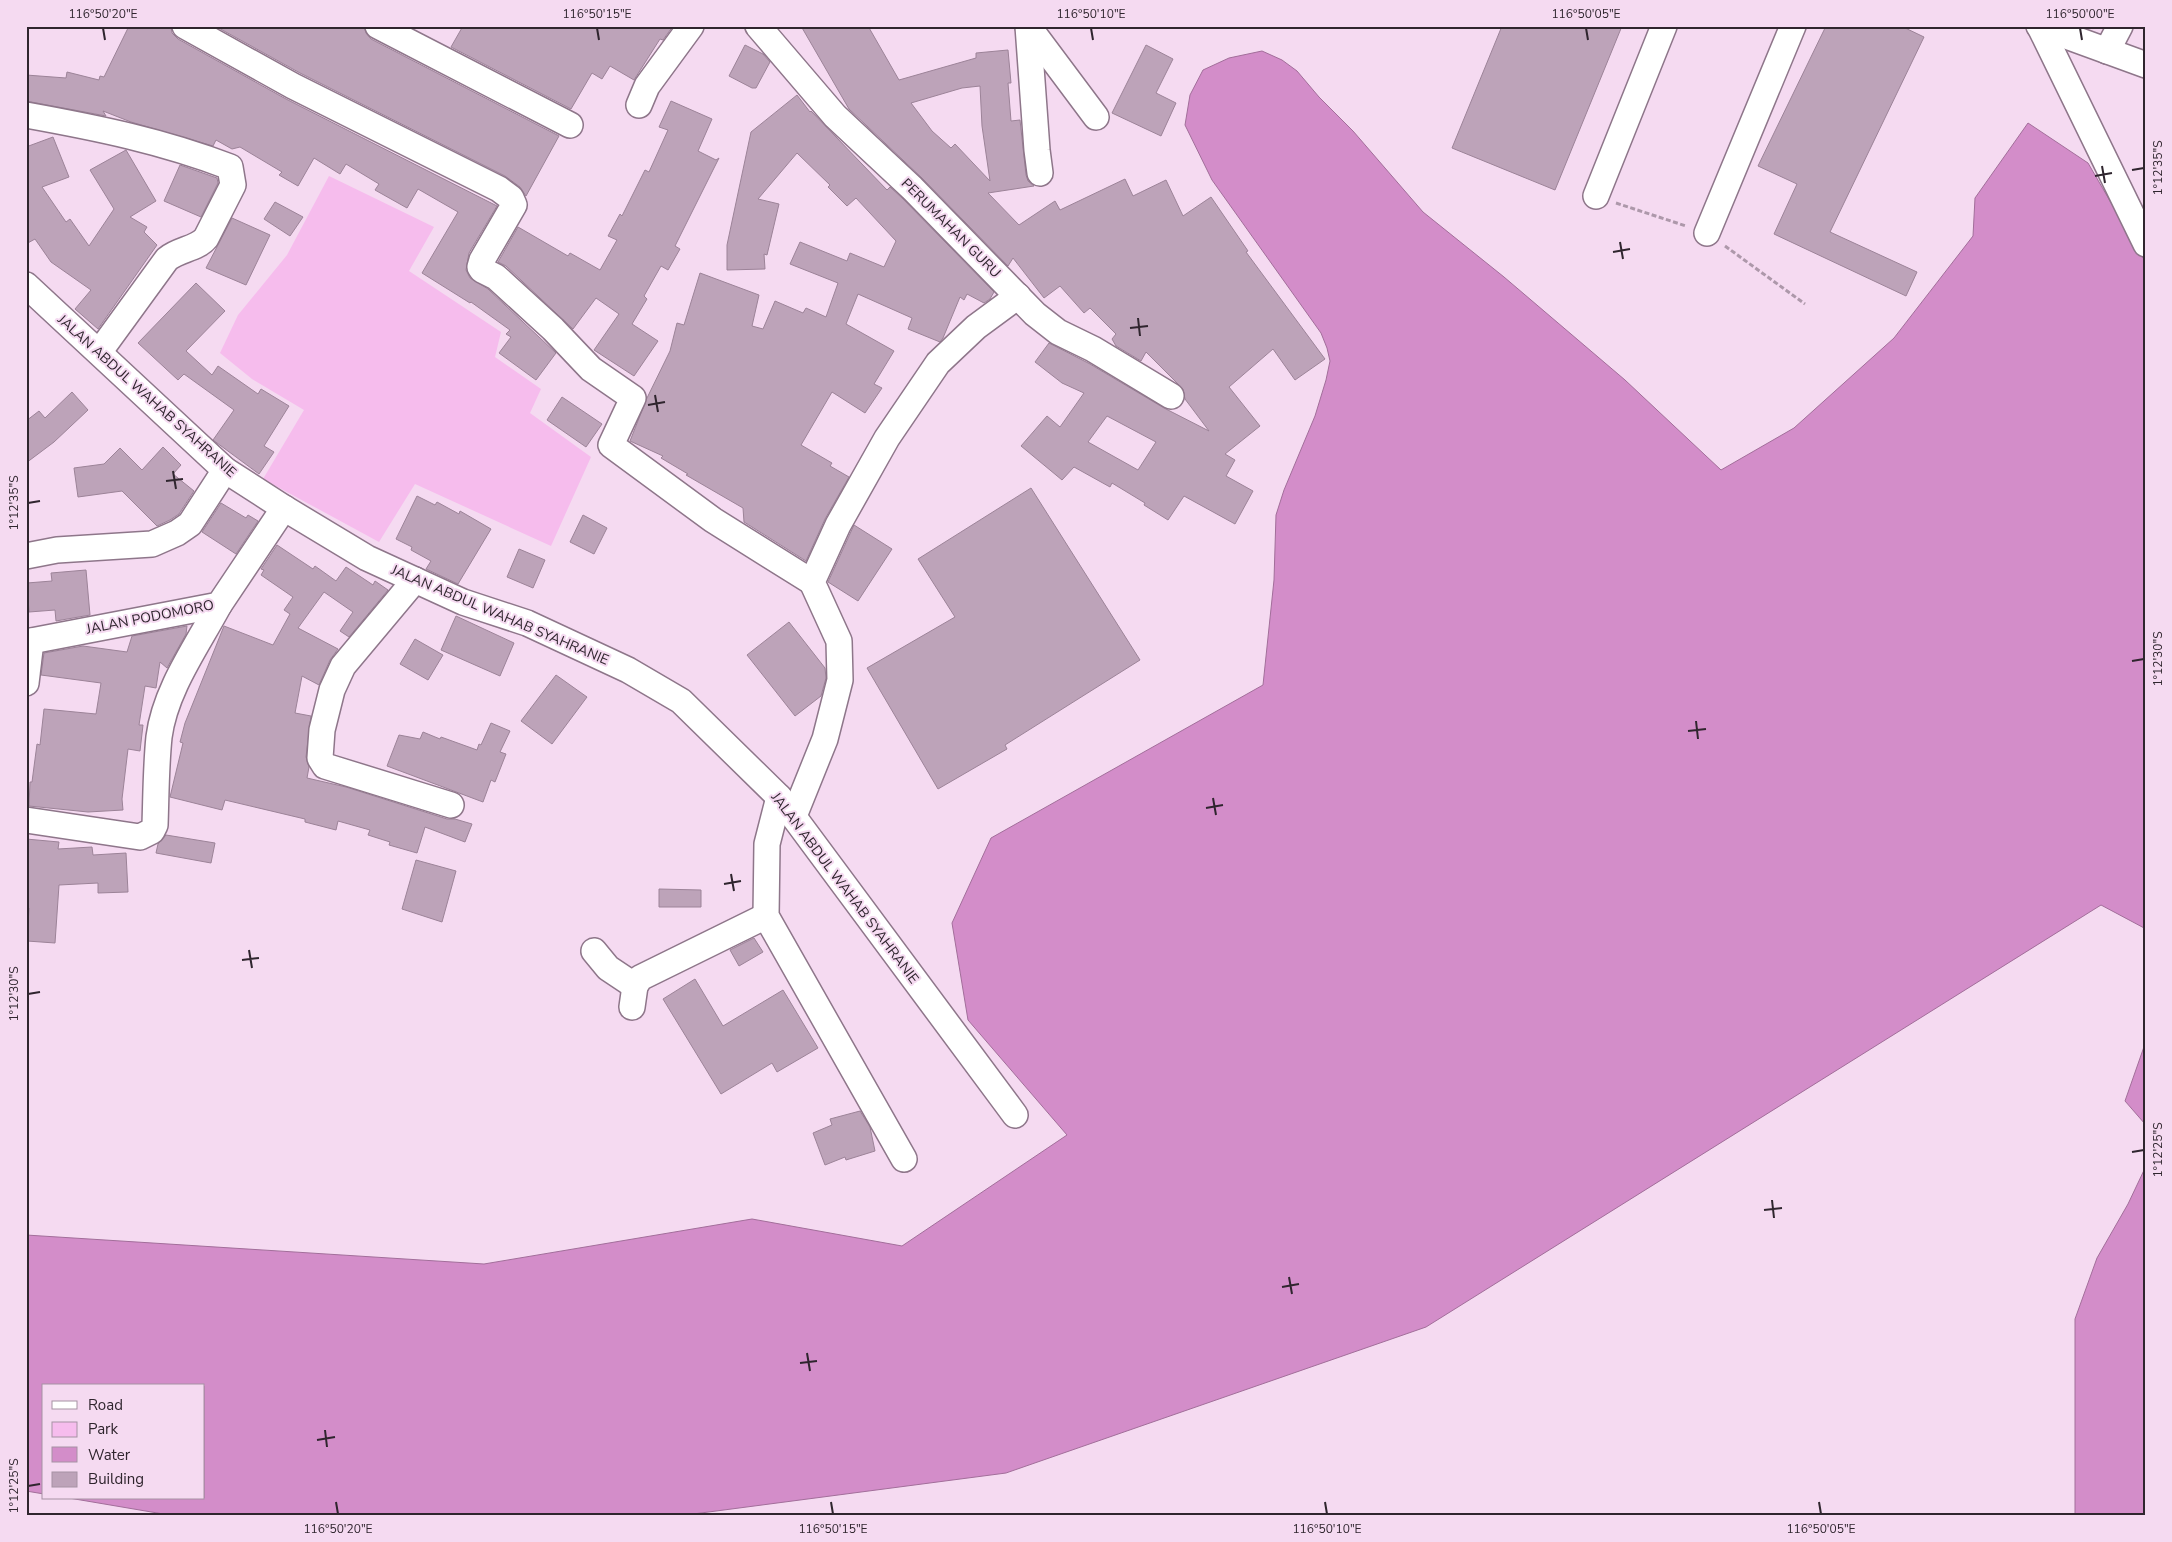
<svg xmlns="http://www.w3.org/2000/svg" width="2172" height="1542" viewBox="0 0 2172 1542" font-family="'Nunito Sans',sans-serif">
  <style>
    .green { fill: #f6bced }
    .water { fill: #d38dc9; stroke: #a26e9a }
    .building { fill: #bda3b9; stroke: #9c8398; fill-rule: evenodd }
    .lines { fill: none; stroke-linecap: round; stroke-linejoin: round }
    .minor-casing { stroke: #8e768a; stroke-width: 28 }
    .path { stroke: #ad98aa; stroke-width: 3; stroke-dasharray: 5 2.5; stroke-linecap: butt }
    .minor { stroke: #fff; stroke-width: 25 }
    .ticks { fill: none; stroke: #2f252e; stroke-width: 2 }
    .labels { text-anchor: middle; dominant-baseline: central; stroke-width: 4; stroke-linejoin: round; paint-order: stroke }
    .street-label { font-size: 14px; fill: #2f252e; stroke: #f5daf1 }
    .neatline { fill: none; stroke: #2f252e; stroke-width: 2 }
    .ticks-label { font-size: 12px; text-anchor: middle; fill: #2f252e }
  </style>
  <rect width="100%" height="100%" fill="#f5daf1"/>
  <!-- green -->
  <polygon class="green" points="329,176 434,227 409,271 501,332 495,357 541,389 530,413 591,457 551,546 415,484 379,542 263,479 304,410 252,379 220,353 238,315 287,255"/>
  <!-- water -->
  <g class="water">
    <polygon points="1262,51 1282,60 1297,71 1319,97 1353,131 1423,212 1504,277 1625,380 1721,470 1794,428 1894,338 1973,236 1975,198 2028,123 2088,163 2146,263 2146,929 2101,905 1426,1327 1006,1473 678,1516 175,1516 69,1498 204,1498 204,1386 44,1386 44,1494 26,1491 26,1235 484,1264 752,1219 902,1246 1067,1135 968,1020 952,923 991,838 1263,685 1274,580 1276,515 1284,490 1315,416 1326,380 1330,361 1327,348 1321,333 1212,180 1185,125 1190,95 1203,70 1229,58"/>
    <polygon points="2146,1041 2146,1138 2145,1124 2125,1101"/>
    <polygon points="2146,1166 2146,1516 2075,1516 2075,1319 2097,1258 2128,1204"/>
  </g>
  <!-- building -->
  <g class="building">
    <polygon points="129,26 171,26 172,33 178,39 286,99 497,206 469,253 466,270 470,278 488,289 556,353 536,380 499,353 511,337 506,334 510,330 471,302 470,303 422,273 458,212 418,189 407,208 375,190 379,184 346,164 340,174 314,158 298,186 279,175 282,172 240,147 232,149 216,140 213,146 131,122 103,111 106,116 26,101 26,75 66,78 67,72 99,80 100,76 104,77"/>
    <polygon points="215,26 364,26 366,33 371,39 559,136 526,196 520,187 505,176 300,73"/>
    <polygon points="463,26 673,26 663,40 660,39 634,80 610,66 602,79 592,73 571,109 451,47"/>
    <path d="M801,26h67l31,54 77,-22v-5l32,-3 3,33h-3l3,38 9,-1 6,55 2,6 6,5 -46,7 31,32 36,-24 5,9 65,-31 8,17 33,-16 17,36 28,-19 37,54 -2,1 79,107 -30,21 -22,-31 -44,38 31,39 -35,28 10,6 -9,16 27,15 -18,33 -51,-28 -16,24 -24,-15 1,-2 -33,-20 -2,4 -36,-20 -12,13 -41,-34 26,-30 13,11 24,-34 -22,-10 -27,-21 14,-19 41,21 74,44 45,23 -24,-32 -2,-10 -37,-37 -5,9 -25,-15 -4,-7 4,-5 -26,-26 -6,5 -24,-27 -16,12 -31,-40 -5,8 -86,-88 -73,-69zM980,86l2,40 8,55 -35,-37 -4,4 -19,-17 -21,-28 51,-15zM1107,416l49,26 -18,28 -50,-28z"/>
    <polygon points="1502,26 1622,26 1555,190 1452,148"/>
    <polygon points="1826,26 1901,26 1924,37 1830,232 1917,272 1906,296 1774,234 1797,184 1758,166"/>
    <polygon points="745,45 763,54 770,62 756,88 752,88 729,76"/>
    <polygon points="1146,45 1173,59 1156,93 1176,103 1161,136 1112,113"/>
    <polygon points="797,95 810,112 811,111 887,190 890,187 902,198 994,292 990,299 984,303 967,294 964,300 960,297 943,338 940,342 908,329 912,318 858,294 846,324 894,351 874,384 882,388 865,413 832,392 801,445 832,463 830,466 849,477 825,519 806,561 744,522 743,508 686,475 688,474 661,458 663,456 630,441 647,398 670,351 677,323 684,325 700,273 759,295 752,326 763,329 775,301 803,313 806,308 826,317 838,283 790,264 800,242 847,261 850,253 884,267 896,241 856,198 847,206 828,187 830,185 797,153 758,199 779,204 767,255 764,254 765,269 727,270 727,245 751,132"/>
    <polygon points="671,101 712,119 698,151 716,160 719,158 675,246 680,249 668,270 661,266 644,296 647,299 632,324 658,341 634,376 594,350 619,314 596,298 573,329 506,266 498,262 518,227 568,256 570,253 600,270 617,240 608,236 620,214 622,216 645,170 649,172 668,130 659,127"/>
    <polygon points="53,137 69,177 42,187 66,222 70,219 89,246 114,209 90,170 126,150 156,201 130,217 147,227 144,232 157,245 98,329 75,309 91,290 51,262 35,239 26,244 26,147"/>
    <polygon points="180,165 217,178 218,183 201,217 164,201"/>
    <polygon points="275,202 303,217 290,236 264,219"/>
    <polygon points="232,218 270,235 246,285 206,268"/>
    <polygon points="196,283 225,311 186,351 212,375 218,366 258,394 261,389 289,406 264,446 274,452 259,474 213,440 234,410 184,374 178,380 138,343"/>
    <polygon points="72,392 88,410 54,442 26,463 26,421 39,411 45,418"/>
    <polygon points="562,397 602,424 586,447 547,420"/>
    <polygon points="163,447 181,465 173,474 194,491 179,514 170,520 157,526 122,491 78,497 74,468 104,464 120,448 142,470"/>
    <polygon points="1031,488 1140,660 1005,745 1007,749 938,789 867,668 955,617 918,559"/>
    <polygon points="417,496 435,505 437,502 459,514 460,511 491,529 458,584 426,569 431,561 411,550 412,547 396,539"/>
    <polygon points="221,503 246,518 248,515 258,521 236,554 202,532"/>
    <polygon points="583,515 607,528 594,554 570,542"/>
    <polygon points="854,525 892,549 858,601 828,582"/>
    <polygon points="277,545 313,569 315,566 336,581 346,567 373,585 375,581 388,590 349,637 340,631 353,612 324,592 298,628 338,649 330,660 319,685 302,676 295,713 311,716 306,757 309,767 307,778 346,787 447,819 455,819 472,824 465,842 425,827 417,853 389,845 390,842 368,835 370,830 338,821 336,830 305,822 305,819 225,800 222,810 170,797 183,743 180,742 185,723 224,626 273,645 290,614 284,610 293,597 261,575 264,570 261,569"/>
    <polygon points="519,549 545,560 533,588 507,577"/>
    <polygon points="86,570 90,615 56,621 55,610 29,612 27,583 52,581 51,573"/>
    <polygon points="456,616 514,643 500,676 441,650"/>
    <polygon points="789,622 825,668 826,678 821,696 795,716 747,655"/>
    <polygon points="187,626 186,634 167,668 160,662 156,688 145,686 139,725 143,725 140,751 128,749 122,799 123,810 88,812 29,806 30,782 32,782 37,744 40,745 44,709 96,714 101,683 41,675 44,653 83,646 127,652 132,636"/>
    <polygon points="415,639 443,655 428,680 400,664"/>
    <polygon points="556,675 587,697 552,744 521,721"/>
    <polygon points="491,723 510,731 500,752 506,754 495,782 491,780 483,802 387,766 399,735 420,739 423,732 440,739 441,737 477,750 479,744 481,745"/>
    <polygon points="166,835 215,843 211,863 156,853 158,844"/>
    <polygon points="26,839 59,842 58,849 92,847 93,855 126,853 128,892 98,893 98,883 59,885 55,943 27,941 29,908 26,908"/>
    <polygon points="416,860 456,871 442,922 402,909"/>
    <polygon points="659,889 701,890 701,907 659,907"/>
    <polygon points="754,938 763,952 739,966 730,950"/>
    <polygon points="695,979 723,1026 783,990 818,1048 777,1072 772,1063 721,1094 663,999"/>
    <polygon points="860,1111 870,1127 875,1151 846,1160 845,1157 825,1165 813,1133 832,1125 830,1119"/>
  </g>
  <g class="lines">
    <!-- minor casing -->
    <g class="minor-casing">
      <g id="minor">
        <polyline points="185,26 293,86 499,189 511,198 514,205 482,260 480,267 482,270 496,277 553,329 591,369 633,398 611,445 713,520 812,582"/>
        <polyline points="378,26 570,125"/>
        <polyline points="758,26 835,116 912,188 1035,314 1058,332 1093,349 1171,396"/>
        <polyline points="1028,26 1037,150 1040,173"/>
        <polyline points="1028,26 1096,117"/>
        <polyline points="2039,26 2146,65"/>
        <polyline points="2040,27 2146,244"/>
        <polyline points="2107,51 2120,26"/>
        <polyline points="639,105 647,86 691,26"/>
        <path d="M26,115c72,13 136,26 204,52l3,18 -27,53c-9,11 -27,11 -39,21l-67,92"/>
        <polyline points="1596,196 1664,26"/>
        <polyline points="1707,233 1793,26"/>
        <polyline points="26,285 225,470 284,508 367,558 463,602 527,623 628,670 681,701 779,797 1015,1115"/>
        <polyline points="26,556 57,550 152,544 177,533 190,524 225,470"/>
        <polyline points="415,580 343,666 332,690 322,730 320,758 325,766 451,805"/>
        <polyline points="26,642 219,605 284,508"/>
        <polyline points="26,683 31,641"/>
        <polyline points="779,797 767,844 766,916 904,1159"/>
        <polyline points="794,816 825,739 840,680 839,641 812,582 838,525 887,438 938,363 976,327 1018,296"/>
        <path d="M26,820l114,17 12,-6 3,-6c1,-29 1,-59 4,-88 6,-47 38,-91 60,-132"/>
        <polyline points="594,951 608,968 635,986"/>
        <polyline points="632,1007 635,986 640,978 766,916"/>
      </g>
    </g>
    <!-- path -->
    <g class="path">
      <polyline points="1616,203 1686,226"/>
      <polyline points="1725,246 1805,304"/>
    </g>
    <!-- minor -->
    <use href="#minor" class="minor"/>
  </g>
  <!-- ticks -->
  <path class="ticks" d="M103,28l2,12M597,28l2,12M1091,28l2,12M1586,28l2,12M2080,28l2,12M2102,166l3,17M2132,170l12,-2M2095,176l17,-3M1620,242l3,17M1613,252l17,-3M1138,318l2,18M1130,328l18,-2M655,395l3,17M648,405l17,-3M173,471l3,18M166,481l17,-2M28,503l12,-2M2132,661l12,-2M1696,721l2,18M1688,731l18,-2M1213,798l3,17M1206,808l17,-3M731,874l3,17M724,884l17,-3M249,950l3,18M242,960l17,-2M28,994l12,-2M2132,1152l12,-2M1772,1200l2,18M1764,1210l18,-2M1289,1277l3,17M1282,1287l17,-3M807,1353l3,18M800,1363l17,-2M325,1430l2,17M317,1440l18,-3M28,1486l12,-2M336,1502l2,12M831,1502l2,12M1325,1502l2,12M1819,1502l2,12"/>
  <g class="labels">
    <!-- street labels -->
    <g class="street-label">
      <text transform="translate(951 228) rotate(45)">PERUMAHAN GURU</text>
      <text transform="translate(147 396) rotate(42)">JALAN ABDUL WAHAB SYAHRANIE</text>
      <text transform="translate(500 615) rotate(23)">JALAN ABDUL WAHAB SYAHRANIE</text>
      <text transform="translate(150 617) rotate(-11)">JALAN PODOMORO</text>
      <text transform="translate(845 888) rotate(53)">JALAN ABDUL WAHAB SYAHRANIE</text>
    </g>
  </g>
  <!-- border -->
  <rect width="2172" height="1542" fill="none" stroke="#f5daf1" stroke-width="55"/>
  <!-- legend -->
  <rect x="42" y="1384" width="162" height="115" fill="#f5daf1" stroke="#a692a3"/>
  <rect x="52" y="1401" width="25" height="8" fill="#ffffff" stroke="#a692a3"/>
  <text x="88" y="1410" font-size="15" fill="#2f252e">Road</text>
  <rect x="52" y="1422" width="25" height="15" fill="#f6bced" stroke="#a692a3"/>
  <text x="88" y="1434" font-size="15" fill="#2f252e">Park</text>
  <rect x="52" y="1447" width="25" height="15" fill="#d38dc9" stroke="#a692a3"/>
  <text x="88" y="1460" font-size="15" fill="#2f252e">Water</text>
  <rect x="52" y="1472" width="25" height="15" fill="#bda3b9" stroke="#a692a3"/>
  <text x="88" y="1484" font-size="15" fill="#2f252e">Building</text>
  <rect x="28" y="28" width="2116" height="1486" class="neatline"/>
  <g class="ticks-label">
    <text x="103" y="18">116°50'20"E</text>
    <text x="597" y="18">116°50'15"E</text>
    <text x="1091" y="18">116°50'10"E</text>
    <text x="1586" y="18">116°50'05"E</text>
    <text x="2080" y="18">116°50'00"E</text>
    <text transform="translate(2158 168) rotate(-90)" y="4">1°12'35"S</text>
    <text transform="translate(14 503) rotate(-90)" y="4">1°12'35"S</text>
    <text transform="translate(2158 659) rotate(-90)" y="4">1°12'30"S</text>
    <text transform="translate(14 994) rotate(-90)" y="4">1°12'30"S</text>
    <text transform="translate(2158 1150) rotate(-90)" y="4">1°12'25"S</text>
    <text transform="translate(14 1486) rotate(-90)" y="4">1°12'25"S</text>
    <text x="338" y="1533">116°50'20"E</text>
    <text x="833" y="1533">116°50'15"E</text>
    <text x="1327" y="1533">116°50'10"E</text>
    <text x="1821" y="1533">116°50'05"E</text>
  </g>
</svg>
